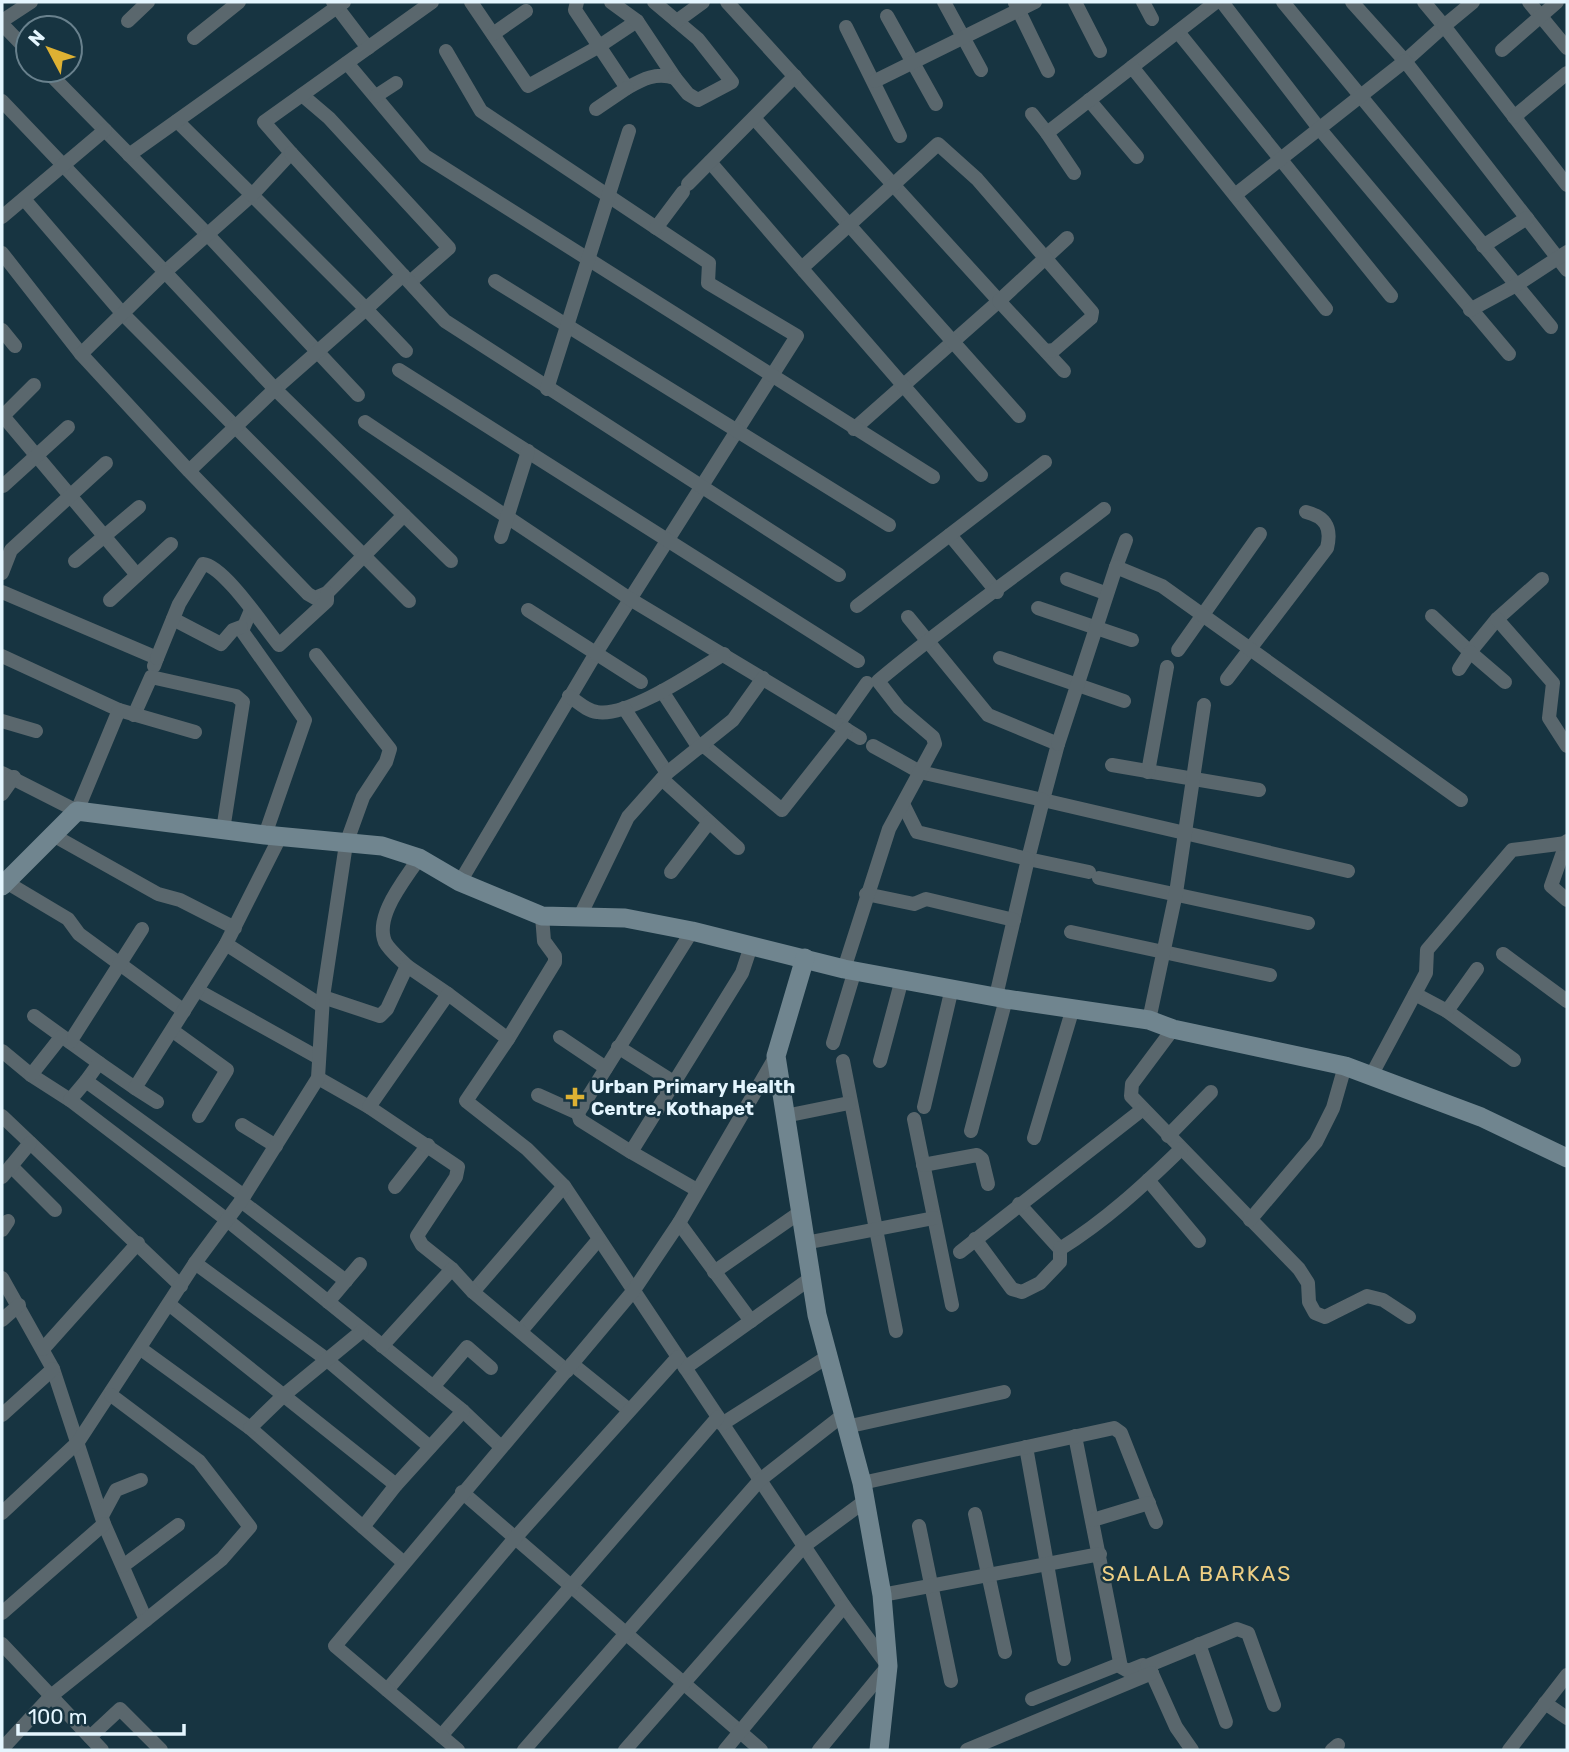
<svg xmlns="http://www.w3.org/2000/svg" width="1569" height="1752" viewBox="0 0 1569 1752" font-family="Rubik,sans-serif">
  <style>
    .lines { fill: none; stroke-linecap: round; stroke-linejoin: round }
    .street { stroke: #5a676d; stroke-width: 14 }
    .secondary { stroke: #70858f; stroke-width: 19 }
    .poi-dot { fill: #deb133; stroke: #173441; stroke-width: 2.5 }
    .labels { text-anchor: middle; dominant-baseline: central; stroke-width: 5; stroke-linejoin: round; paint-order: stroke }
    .poi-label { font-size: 19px; font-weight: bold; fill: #e4f5fe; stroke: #173441; text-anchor: start }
    .neighbourhood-label { font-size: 21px; letter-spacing: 2px; fill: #eecf84; stroke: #173441 }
  </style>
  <rect width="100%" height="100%" fill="#173441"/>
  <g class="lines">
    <!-- street -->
    <g class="street">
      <polyline points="333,2 368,48"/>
      <polyline points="471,2 528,86 598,47 637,21"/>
      <path d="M577,2l-2,8 52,78c16,-9 29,-16 48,-10l-38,-57 -26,-19"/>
      <polyline points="654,2 698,39 732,82 698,100 688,94 675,78"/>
      <polyline points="727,2 999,301 854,429"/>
      <polyline points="944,2 981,70"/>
      <polyline points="1075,2 1100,51"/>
      <polyline points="1143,2 1152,19"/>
      <polyline points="1222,2 1318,127 1509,354"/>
      <polyline points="1283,2 1551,327"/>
      <polyline points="1352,2 1405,61 1444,26 1424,2"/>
      <polyline points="1473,2 1444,26 1567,185"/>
      <polyline points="1529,2 1567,48"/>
      <polyline points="1015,3 1048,71"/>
      <polyline points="887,16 936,104"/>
      <polyline points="2,21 31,2"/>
      <polyline points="128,21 148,2"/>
      <polyline points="677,21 703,2"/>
      <polyline points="2,24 28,51"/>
      <polyline points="846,27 900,136"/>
      <polyline points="1178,32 1391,296"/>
      <polyline points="493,34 526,11"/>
      <polyline points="194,38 239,2"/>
      <polyline points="1502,50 1557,2"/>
      <polyline points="446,51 481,111 709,263 708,283 797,336 596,653 460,882"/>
      <polyline points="347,63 425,156 933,477"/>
      <polyline points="1132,67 1216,2"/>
      <polyline points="46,70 208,235 358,395"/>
      <polyline points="875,81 1035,2"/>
      <polyline points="302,95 329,118 449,248 410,282"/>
      <polyline points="376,96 396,83"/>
      <polyline points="1089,100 1137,157"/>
      <polyline points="2,101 165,272 252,195 366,309 275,389 451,561"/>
      <polyline points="596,109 627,88"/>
      <polyline points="1032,114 1047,133"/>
      <polyline points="1514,117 1567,73"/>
      <polyline points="754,118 1019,416"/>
      <polyline points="177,121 252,195 291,153 264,122 432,2"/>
      <polyline points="291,153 445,321 839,575"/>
      <polyline points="129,155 344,2"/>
      <polyline points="710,162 804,271"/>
      <polyline points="1074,173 1047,133 1132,67 1326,309"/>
      <polyline points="688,184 795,76"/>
      <polyline points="1235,195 1405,61 1567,270"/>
      <polyline points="24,199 122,313 409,601"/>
      <polyline points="2,217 105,130"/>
      <polyline points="656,228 683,192"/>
      <polyline points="1483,246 1527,218"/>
      <polyline points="2,253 81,354"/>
      <polyline points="403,275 366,309 406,351"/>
      <polyline points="495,281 889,525"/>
      <polyline points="1470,310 1518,284 1567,252"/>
      <polyline points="2,330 15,346"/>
      <polyline points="399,370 858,661"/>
      <polyline points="1064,371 999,301 1067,238"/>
      <polyline points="34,385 3,416 137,575"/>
      <polyline points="547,389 629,131"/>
      <polyline points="365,422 630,599 838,724 867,683"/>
      <polyline points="189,471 275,389 165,272 81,354 189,471 308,594 315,598 327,593 404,515"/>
      <polyline points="981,475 804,271 804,266 938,144 977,179 1092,312 1091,318 1054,350 1046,351"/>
      <polyline points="3,486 68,427"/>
      <polyline points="950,535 997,592"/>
      <polyline points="501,537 528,451"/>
      <polyline points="75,561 139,507"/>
      <polyline points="1116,567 1126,540"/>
      <polyline points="2,573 11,550 106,463"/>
      <polyline points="1067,579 1105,593"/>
      <polyline points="2,592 157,658 154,666"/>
      <polyline points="110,600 171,544"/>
      <polyline points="857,606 1045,462"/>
      <polyline points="1038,608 1132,640"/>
      <polyline points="251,610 242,631 305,720 265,835"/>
      <polyline points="528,610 641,682"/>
      <polyline points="1432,616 1470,652 1497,619 1542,579"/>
      <polyline points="908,617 988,715 1058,744 1043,800 1348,871"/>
      <polyline points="173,619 221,644 233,630 241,627"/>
      <polyline points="1497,619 1553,683 1549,718 1567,746"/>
      <polyline points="1178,650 1260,534"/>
      <polyline points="2,656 119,710"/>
      <path d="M157,658l22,-54 24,-40c21,2 61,63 76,81l48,-44v-8"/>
      <polyline points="1000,658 1124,701"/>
      <polyline points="1459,669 1470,652 1505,682"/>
      <path d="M1227,679l100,-131c5,-20 -1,-31 -21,-36"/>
      <polyline points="662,691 699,748"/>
      <path d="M569,696c9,6 18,15 28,16 31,6 100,-42 127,-58"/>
      <polyline points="624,708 667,773"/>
      <polyline points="134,715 151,677 236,696 243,702 223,830"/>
      <polyline points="2,721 36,731"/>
      <polyline points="839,725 860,738"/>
      <polyline points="1058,744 1116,567 1162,586 1461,800"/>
      <polyline points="703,745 782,810 846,729"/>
      <polyline points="873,746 920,772 1043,800 1028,859 1089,872"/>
      <polyline points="1112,765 1259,790"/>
      <polyline points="1148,772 1167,667"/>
      <polyline points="2,773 77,811 119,710 195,732"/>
      <polyline points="662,779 738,848"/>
      <polyline points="2,794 14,777"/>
      <polyline points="903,804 917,832 1028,859 996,996"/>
      <polyline points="51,834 158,894 180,900 235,928"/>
      <polyline points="1567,841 1551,886 1567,900"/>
      <polyline points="671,872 709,822"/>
      <polyline points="1099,878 1308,923"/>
      <polyline points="6,882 68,919 79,934 184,1011"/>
      <polyline points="866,894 914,904 926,899 1014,920"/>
      <polyline points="580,916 628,817 667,773 733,720 763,678"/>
      <polyline points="1071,932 1270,975"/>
      <polyline points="226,944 322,1006"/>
      <polyline points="1503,954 1567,1001"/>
      <path d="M407,966c-7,-7 -18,-16 -22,-24 -11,-27 21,-63 34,-84"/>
      <path d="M844,969l45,-140 46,-85 -2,-7 -34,-29 -21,-27c72,-61 151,-114 226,-172"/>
      <polyline points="1477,969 1447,1011 1514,1060"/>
      <polyline points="197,990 319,1058"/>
      <polyline points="1415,994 1447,1011"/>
      <polyline points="323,997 380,1016 387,1009 407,966 448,994"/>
      <polyline points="34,1016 99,1063"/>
      <polyline points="1149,1020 1176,893 1204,705"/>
      <polyline points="1173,1029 1132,1084 1131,1096 1299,1269 1308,1283 1309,1302 1315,1313 1325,1317 1367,1296 1383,1300 1409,1317"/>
      <polyline points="173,1031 227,1070 199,1116"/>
      <polyline points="560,1037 606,1068"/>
      <polyline points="508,1039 555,962 555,956 544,941 542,916"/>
      <polyline points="70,1042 142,929"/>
      <polyline points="833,1043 855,970"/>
      <polyline points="618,1047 675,1083"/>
      <polyline points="2,1051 31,1075 70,1100"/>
      <polyline points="843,1061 896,1331"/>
      <polyline points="880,1061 902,979"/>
      <polyline points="31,1075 61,1037"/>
      <polyline points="1371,1076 1426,973 1427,950 1512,850 1566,843"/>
      <polyline points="318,1078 369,1107"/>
      <polyline points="86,1081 99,1063 135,1088"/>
      <polyline points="538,1095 578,1113"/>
      <polyline points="157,1102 135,1088 226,944 280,837"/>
      <polyline points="924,1107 952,988"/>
      <polyline points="2,1116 181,1286"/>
      <polyline points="785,1116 849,1103"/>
      <polyline points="914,1119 952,1305"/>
      <polyline points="242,1125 276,1146"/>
      <polyline points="971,1131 1006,999"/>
      <polyline points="1168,1136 1211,1092"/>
      <polyline points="1034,1138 1073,1008"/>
      <polyline points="631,1152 580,1120 578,1113 692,931"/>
      <polyline points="923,1165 977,1155 982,1159 988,1184"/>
      <polyline points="11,1166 55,1210"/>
      <polyline points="2,1177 30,1143"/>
      <polyline points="1148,1180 1199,1241"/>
      <polyline points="395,1187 428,1145"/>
      <polyline points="697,1190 631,1152 742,973 751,946"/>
      <polyline points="244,1196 86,1081 70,1100 227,1220 463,1411 501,1447"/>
      <polyline points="241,1201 346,1281"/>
      <polyline points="1250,1220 1316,1142 1333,1108 1345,1066"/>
      <polyline points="679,1223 751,1321"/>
      <polyline points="2,1230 8,1221"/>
      <polyline points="975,1239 1012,1289 1022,1292 1040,1283 1060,1262 1060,1249 1019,1204"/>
      <polyline points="805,1243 934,1218"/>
      <path d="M1060,1249c45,-28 83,-63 121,-100"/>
      <polyline points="960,1252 1143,1109"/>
      <polyline points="195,1263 326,1359 430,1447"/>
      <polyline points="452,1269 422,1245 417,1236 456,1177 458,1167 369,1107 448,994 508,1039 466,1101 527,1149 564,1186 844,1606 888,1666 819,1750"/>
      <polyline points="714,1272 799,1213"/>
      <polyline points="2,1278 53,1369 104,1524 146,1620"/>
      <polyline points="473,1292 564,1186"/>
      <polyline points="328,1302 360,1264"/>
      <polyline points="170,1305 396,1485"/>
      <polyline points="2,1320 19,1305"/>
      <polyline points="521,1331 599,1239"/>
      <polyline points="382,1346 452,1269 473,1292 567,1371"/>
      <polyline points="43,1349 138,1243"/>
      <polyline points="141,1349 250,1428 404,1563"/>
      <polyline points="572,1364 629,1410"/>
      <polyline points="685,1368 811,1278"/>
      <polyline points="433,1387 467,1347 491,1368"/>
      <polyline points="2,1415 53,1369"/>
      <polyline points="722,1424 827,1357"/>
      <polyline points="846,1427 1004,1392"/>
      <polyline points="250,1428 284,1395 362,1331"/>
      <polyline points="1075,1436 1121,1667 1128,1671 1143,1665 1150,1669 1176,1727 1192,1750"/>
      <polyline points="1026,1447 1064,1659"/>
      <polyline points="862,1483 1114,1428 1121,1433 1156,1522"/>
      <polyline points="462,1492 761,1750"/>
      <polyline points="2,1513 78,1442 195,1263 241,1201 318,1078 323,997 346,844 363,797 386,762 390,749 316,655"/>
      <polyline points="975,1514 1005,1652"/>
      <polyline points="102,1516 116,1490 141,1480"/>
      <polyline points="1093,1520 1149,1503"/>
      <polyline points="919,1526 951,1681"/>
      <polyline points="363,1527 396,1485 463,1411"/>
      <polyline points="123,1566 178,1525"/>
      <polyline points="882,1595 1100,1554"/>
      <polyline points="2,1613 104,1524"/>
      <polyline points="2,1644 102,1750"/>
      <polyline points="1199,1644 1226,1722"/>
      <polyline points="1147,1666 1237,1629 1248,1633 1274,1705"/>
      <polyline points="387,1690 515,1538 678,1357"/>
      <polyline points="1032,1699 1120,1664"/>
      <polyline points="1545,1703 1567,1718"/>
      <polyline points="441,1736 718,1417"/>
      <polyline points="90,1737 120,1709 161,1750"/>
      <polyline points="2,1749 51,1696 222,1559 250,1527 199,1461 111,1395"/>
      <polyline points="458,1750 335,1646 634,1290 679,1223 776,1056"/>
      <polyline points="524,1750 760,1480 843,1415"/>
      <polyline points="625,1750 804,1546 865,1501"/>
      <polyline points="725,1750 844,1606"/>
      <polyline points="967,1750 1152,1673"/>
      <polyline points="1332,1750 1338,1745"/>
      <polyline points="1509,1750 1567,1675"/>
    </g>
    <!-- secondary -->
    <g class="secondary">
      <polyline points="2,886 77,811 265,835 382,846 419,858 460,882 542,916 625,918 692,931 844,969 1006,999 1149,1020 1173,1029 1345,1066 1481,1117 1567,1158"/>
      <polyline points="805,958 776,1056 817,1315 862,1483 882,1595 888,1666 879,1750"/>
    </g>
  </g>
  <!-- markers -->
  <path class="poi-dot" d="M571.5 1086.5h7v7h7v7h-7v7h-7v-7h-7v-7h7z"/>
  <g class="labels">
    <!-- poi labels -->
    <g class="poi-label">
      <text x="591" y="1086">Urban Primary Health<tspan x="591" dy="22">Centre, Kothapet</tspan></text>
    </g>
    <!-- neighbourhood labels -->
    <g class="neighbourhood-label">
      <text x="1197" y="1573">SALALA BARKAS</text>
    </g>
  </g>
  <!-- border -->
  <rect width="1569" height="1752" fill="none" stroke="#e4f5fe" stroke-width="7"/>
  <!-- north arrow -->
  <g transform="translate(49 49) rotate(311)"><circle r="33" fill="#173441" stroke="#69818d" stroke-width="2"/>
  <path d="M0-5L12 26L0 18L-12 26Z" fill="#deb133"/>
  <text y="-10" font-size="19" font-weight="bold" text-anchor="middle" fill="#e4f5fe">N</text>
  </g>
  <!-- scale -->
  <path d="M18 1724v10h166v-10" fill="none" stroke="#e4f5fe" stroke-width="3.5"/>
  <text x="28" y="1724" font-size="21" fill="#e4f5fe" stroke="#173441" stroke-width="5" paint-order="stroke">100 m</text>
</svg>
